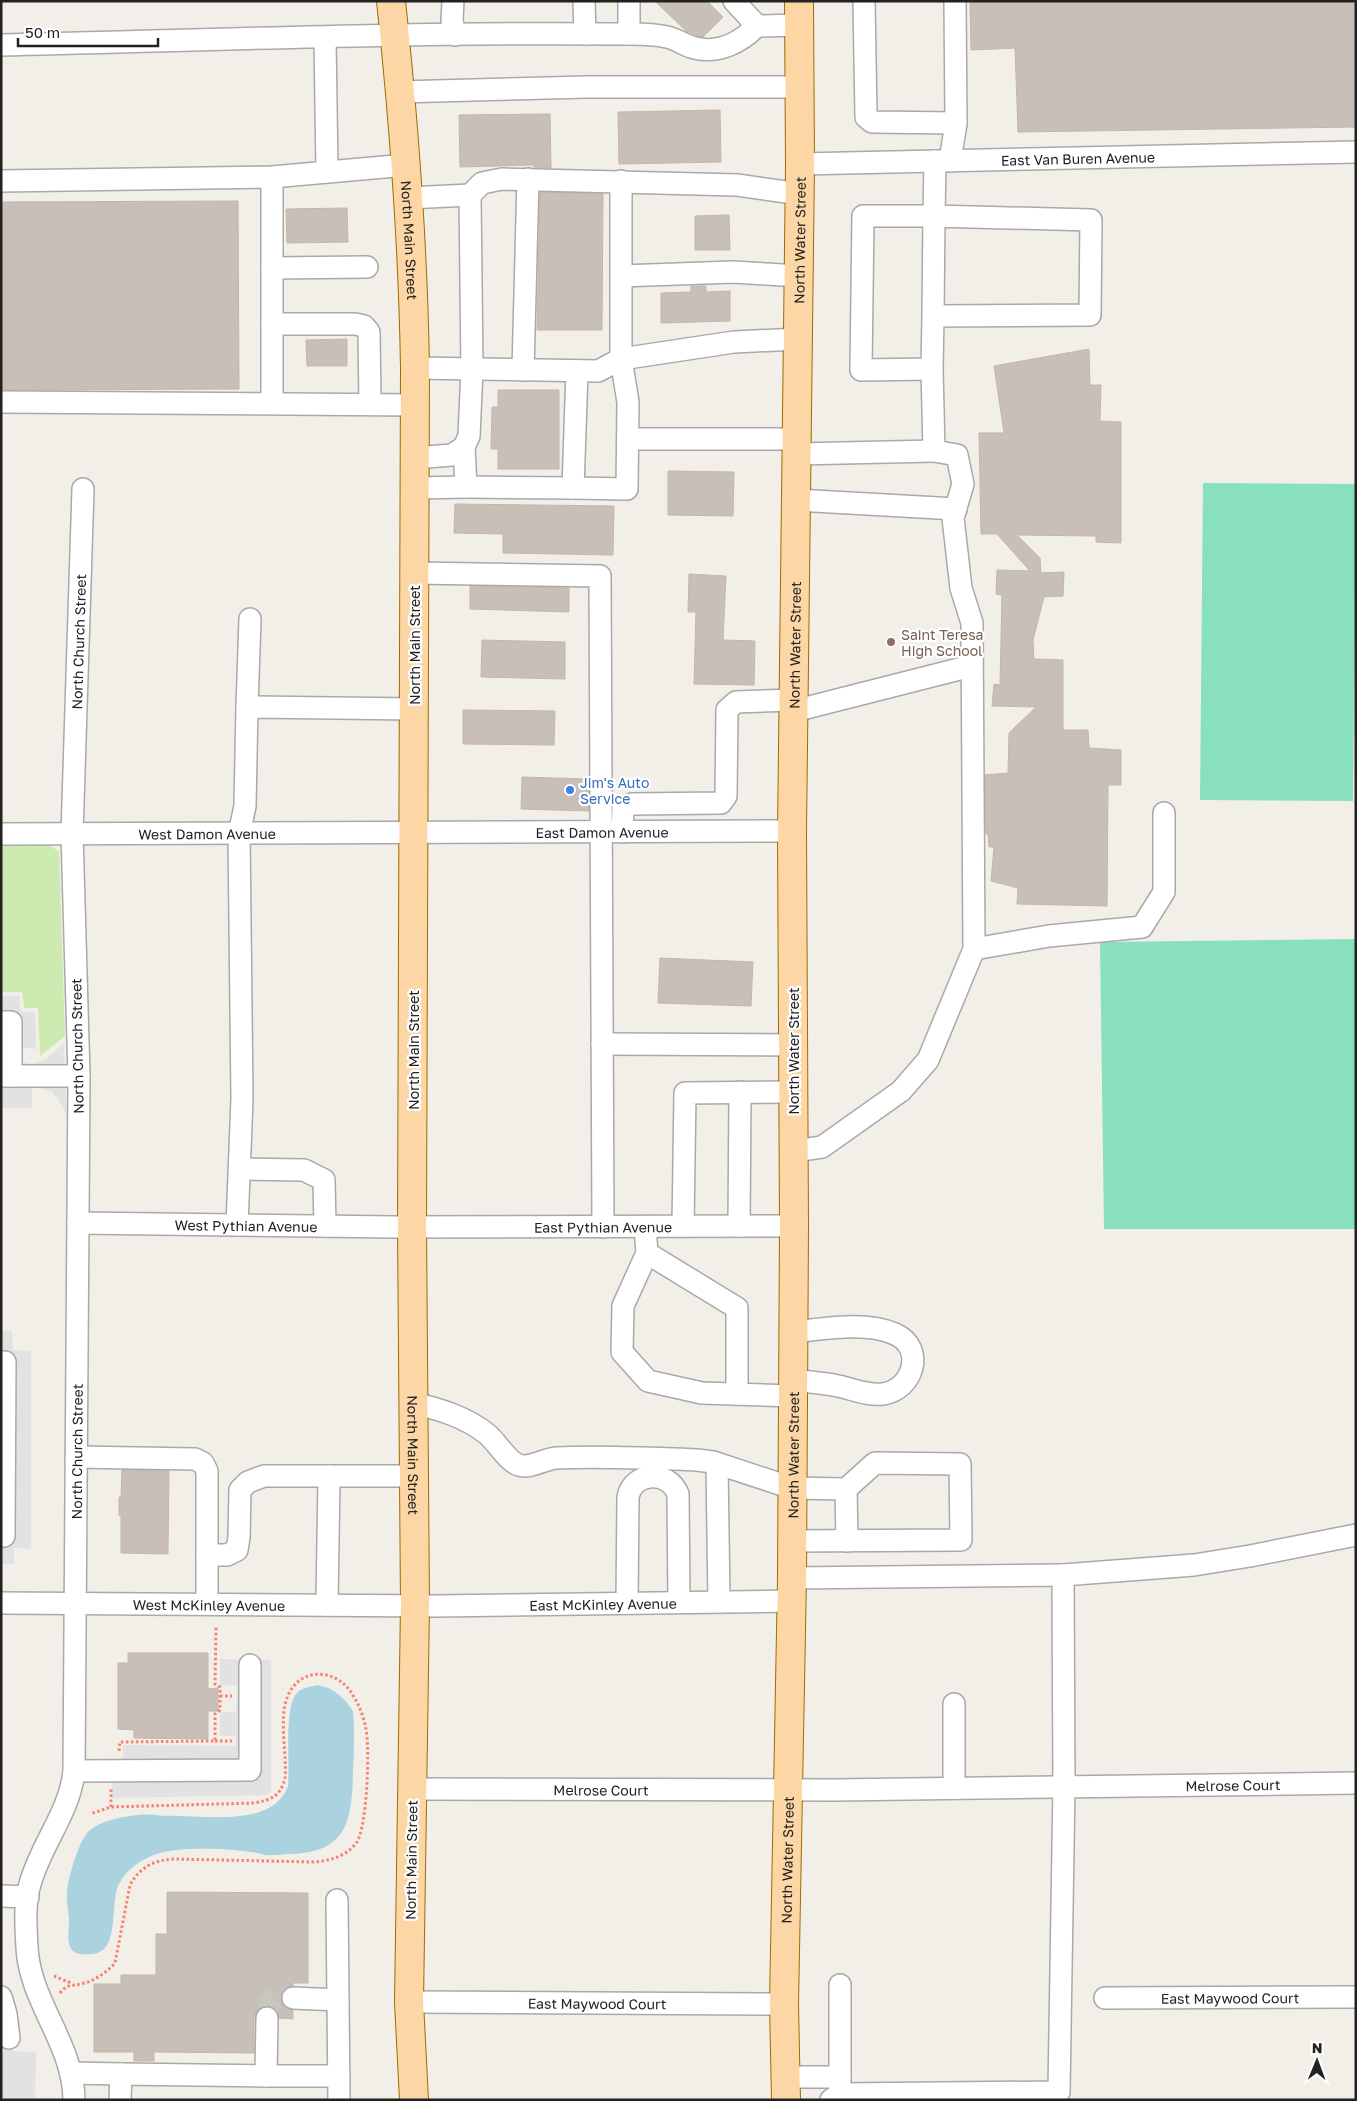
<svg xmlns="http://www.w3.org/2000/svg" width="1357" height="2101" viewBox="0 0 1357 2101" font-family="'Golos Text',sans-serif">
  <style>
    .grass { fill: #cdebb0 }
    .pitch { fill: #88e0be }
    .parking { fill: #e2e2e2 }
    .water { fill: #aad3df }
    .building { fill: #c7bfb8; stroke: #c4b6ab }
    .lines { fill: none; stroke-linecap: round; stroke-linejoin: round }
    .minor-tunnel { stroke: #c8c6c1; stroke-width: 21; stroke-dasharray: 21 11; stroke-linecap: butt }
    .minor-casing { stroke: #a9a9a9; stroke-width: 24 }
    .major-casing { stroke: #a06b00; stroke-width: 30 }
    .path { stroke: #fa8072; stroke-width: 3; stroke-dasharray: 2.5 2.5; stroke-linecap: butt }
    .minor { stroke: #fff; stroke-width: 21 }
    .major { stroke: #fcd6a4; stroke-width: 28 }
    .education-dot { fill: #8d6e63; stroke: #fff; stroke-width: 2 }
    .shop-dot { fill: #3f7fe0; stroke: #fff; stroke-width: 2 }
    .labels { text-anchor: middle; dominant-baseline: central; stroke-width: 4.5; stroke-linejoin: round; paint-order: stroke }
    .street-label { font-size: 14px; fill: #222; stroke: #fff }
    .education-label { font-size: 14px; fill: #785e54; stroke: #fff; text-anchor: start }
    .shop-label { font-size: 14px; fill: #366cbe; stroke: #fff; text-anchor: start }
  </style>
  <rect width="100%" height="100%" fill="#f2efe9"/>
  <!-- grass -->
  <polygon class="grass" points="50,845 59,852 65,1036 40,1056 38,1008 24,1008 22,992 1,992 1,846"/>
  <!-- pitch -->
  <g class="pitch">
    <polygon points="1203,483 1356,484 1353,801 1200,800"/>
    <polygon points="1356,939 1356,1229 1104,1229 1100,942"/>
  </g>
  <!-- parking -->
  <g class="parking">
    <polygon points="1,996 20,996 20,1009 23,1012 35,1012 36,1049 24,1048 21,1051 20,1055 22,1062 30,1064 44,1061 64,1043 66,1114 59,1100 52,1092 32,1086 32,1108 1,1108"/>
    <polygon points="1,1331 12,1331 13,1350 31,1351 31,1549 14,1548 14,1564 1,1564"/>
    <polygon points="220,1659 271,1660 271,1791 267,1795 111,1798 112,1780 122,1768 123,1745 235,1746 236,1736 220,1736 220,1712 236,1712 237,1686 220,1685"/>
    <polygon points="1,2047 14,2051 36,2052 35,2100 1,2100"/>
  </g>
  <!-- water -->
  <path class="water" d="M317,1685c17,3 27,12 36,26 2,20 1,40 0,60 -1,49 -5,81 -62,83 -8,0 -18,2 -26,1 -5,-1 -10,-3 -15,-3 -24,-4 -67,-5 -90,1 -17,5 -33,15 -41,31 -10,19 2,70 -28,70 -5,0 -11,1 -15,-1 -11,-6 -7,-21 -7,-31 0,-10 -3,-19 -2,-30 1,-14 11,-49 21,-60 12,-14 57,-21 75,-16 37,-2 109,14 125,-30 2,-21 -4,-77 8,-92 4,-6 14,-7 21,-9z"/>
  <!-- building -->
  <g class="building">
    <polygon points="655,1 707,1 723,17 703,37 698,36 686,31"/>
    <polygon points="970,1 1356,1 1356,127 1018,132 1015,48 971,50"/>
    <polygon points="720,110 721,162 619,164 618,112"/>
    <polygon points="550,114 551,168 534,167 534,165 460,167 459,115"/>
    <polygon points="540,192 603,194 602,330 537,330"/>
    <polygon points="238,201 239,389 1,390 1,202"/>
    <polygon points="347,208 348,242 287,243 286,209"/>
    <polygon points="729,215 730,250 695,250 695,216"/>
    <polygon points="691,286 706,286 706,292 730,291 730,321 661,323 661,293 691,292"/>
    <polygon points="347,339 347,366 307,366 306,340"/>
    <polygon points="1089,349 1090,385 1101,385 1100,421 1121,422 1121,543 1096,542 1096,536 1017,535 1040,558 1041,573 1064,572 1063,596 1044,597 1033,640 1034,659 1063,660 1063,730 1088,730 1089,748 1121,750 1121,785 1108,785 1107,906 1017,904 1018,888 991,881 994,847 989,847 988,834 986,834 985,775 1008,773 1009,733 1036,707 992,706 994,684 1000,685 1002,595 996,594 997,570 1030,571 997,534 981,534 979,433 1004,433 994,366"/>
    <polygon points="498,390 559,390 559,469 498,469 498,449 491,449 492,407 498,407"/>
    <polygon points="668,471 734,472 733,516 668,515"/>
    <polygon points="455,504 614,506 613,555 503,553 503,534 454,533"/>
    <polygon points="689,574 726,576 723,640 755,641 754,685 694,684 696,612 688,612"/>
    <polygon points="470,586 569,588 569,612 470,609"/>
    <polygon points="482,640 565,642 565,679 481,677"/>
    <polygon points="463,710 555,711 554,745 463,744"/>
    <polygon points="522,777 588,779 589,811 521,809"/>
    <polygon points="660,958 753,962 751,1006 658,1003"/>
    <polygon points="122,1470 169,1471 168,1554 121,1553 121,1516 119,1515 119,1497 121,1497"/>
    <polygon points="128,1653 208,1653 208,1689 218,1688 218,1711 208,1711 208,1739 134,1738 134,1730 118,1729 118,1663 128,1663"/>
    <polygon points="167,1892 308,1893 308,1983 293,1983 293,1986 287,1987 282,1992 282,2003 286,2008 293,2010 293,2019 279,2018 278,2012 268,2006 261,2007 257,2011 254,2018 254,2053 154,2052 154,2061 134,2061 134,2052 94,2052 94,1984 121,1984 121,1975 156,1975 156,1934 167,1934"/>
  </g>
  <g class="lines">
    <!-- minor-tunnel -->
    <polyline class="minor-tunnel" points="267,2018 269,2003 272,1999 293,1998"/>
    <!-- minor casing -->
    <g class="minor-casing">
      <g id="minor">
        <polyline points="453,1 452,20 455,35"/>
        <polyline points="584,1 585,34"/>
        <polyline points="629,1 629,34"/>
        <polyline points="734,1 757,26"/>
        <polyline points="864,1 866,117 872,122 956,123"/>
        <polyline points="325,38 327,172"/>
        <path d="M1,45c205,-5 411,-13 616,-11 16,0 34,-1 50,3 10,2 18,9 28,11 24,6 46,-6 62,-22l42,-1"/>
        <polyline points="399,92 587,87 799,87"/>
        <polyline points="950,161 956,123 955,1"/>
        <path id="s1" d="M800,164l556,-12"/>
        <polyline points="1,181 272,177 406,165"/>
        <polyline points="408,198 470,195 482,183 502,179 737,185 800,194"/>
        <polyline points="272,268 367,267"/>
        <polyline points="621,276 733,272 799,276"/>
        <polyline points="933,316 934,216 863,216 861,370 932,369 933,316 1090,315 1091,220 934,216 935,161"/>
        <polyline points="272,324 355,324 364,326 369,332 370,404"/>
        <polyline points="415,368 598,371 621,359 734,342 798,339"/>
        <polyline points="523,370 528,179"/>
        <polyline points="577,371 573,488 627,489 628,402 621,359 621,181"/>
        <polyline points="1,402 415,405"/>
        <polyline points="272,403 272,177"/>
        <polyline points="628,439 797,439"/>
        <polyline points="796,454 934,451"/>
        <polyline points="414,458 452,455 464,447 469,436 472,369 470,195"/>
        <polyline points="466,487 573,488"/>
        <polyline points="414,488 466,487 464,447"/>
        <polyline points="796,500 956,509"/>
        <polyline points="414,573 600,576 603,1227"/>
        <polyline points="247,707 250,619"/>
        <polyline points="794,711 971,666"/>
        <polyline points="622,832 623,808 632,804 721,803 726,796 727,710 736,702 794,700"/>
        <path id="s2" d="M1,834l791,-3"/>
        <polyline points="974,949 1049,936 1142,927 1164,892 1164,813"/>
        <polyline points="1,1022 11,1022 11,1076 1,1076"/>
        <polyline points="602,1044 793,1045"/>
        <polyline points="11,1076 79,1076"/>
        <polyline points="794,1151 822,1147 901,1091 928,1060 974,949 972,623 961,588 953,518 963,484 957,455 934,451 932,369"/>
        <polyline points="240,1169 304,1170 324,1180 325,1226"/>
        <path id="s3" d="M78,1223l317,4 399,-1"/>
        <polyline points="237,1225 242,1099 239,834 245,806 247,707 414,709"/>
        <polyline points="683,1226 685,1093 793,1092"/>
        <polyline points="739,1226 740,1092"/>
        <polyline points="645,1227 647,1253 623,1306 622,1352 648,1381 702,1393 793,1396"/>
        <polyline points="647,1253 737,1308 737,1394"/>
        <polyline points="1,1362 5,1362 4,1536 1,1536"/>
        <path d="M793,1380c15,2 31,3 45,6 15,3 30,10 45,8 30,-4 43,-46 12,-60 -30,-13 -70,-5 -102,-2"/>
        <path d="M413,1403c26,6 53,14 74,31 9,7 21,28 32,31 11,4 25,-6 37,-7 47,-2 94,0 141,2l16,2 79,26 54,1 29,-26 85,1 1,76 -169,1"/>
        <polyline points="76,1457 195,1459 203,1463 207,1471 207,1604"/>
        <polyline points="717,1464 719,1602"/>
        <polyline points="846,1489 847,1541"/>
        <polyline points="207,1555 227,1555 237,1550 239,1537 240,1490 248,1482 264,1476 414,1476"/>
        <polyline points="1063,1575 1194,1565 1250,1556 1356,1535"/>
        <polyline points="792,1578 1063,1575 1064,1786 1059,2092 840,2094 831,2100"/>
        <path id="s4" d="M1,1603l435,3 356,-5"/>
        <path d="M627,1603l1,-106c5,-25 40,-28 50,-3l1,108"/>
        <polyline points="327,1605 329,1476"/>
        <polyline points="954,1704 954,1788"/>
        <polyline points="74,1771 250,1770 250,1665"/>
        <path id="s5" d="M413,1789l423,1 520,-7"/>
        <polyline points="1,1896 28,1897"/>
        <polyline points="337,1900 339,2100"/>
        <polyline points="840,1985 840,2094"/>
        <polyline points="1,1997 6,2014 9,2038"/>
        <polyline points="293,1998 338,2000"/>
        <path id="s6" d="M1105,1998l251,-1"/>
        <path id="s7" d="M409,2002l375,2"/>
        <polyline points="71,2073 121,2074"/>
        <polyline points="266,2076 339,2076"/>
        <polyline points="785,2077 840,2077"/>
        <path id="s8" d="M74,2100c0,-55 -44,-98 -47,-152 -1,-20 -3,-45 3,-64 11,-40 40,-72 44,-113l5,-695 -7,-242 11,-345"/>
        <polyline points="120,2100 121,2074 266,2076 267,2018"/>
      </g>
    </g>
    <!-- major casing -->
    <g class="major-casing">
      <g id="major">
        <path id="s9" d="M391,1c13,122 22,245 24,367l-3,859 3,378 -6,397 5,98"/>
        <path id="s10" d="M786,2100l-2,-96 8,-426 2,-352 -2,-395 8,-667 -1,-163"/>
      </g>
    </g>
    <!-- path -->
    <g class="path">
      <polyline points="220,1696 232,1696"/>
      <polyline points="215,1741 232,1741"/>
      <polyline points="119,1751 120,1742 215,1741 215,1714 220,1710 220,1687 215,1684 216,1627"/>
      <polyline points="111,1807 111,1788"/>
      <polyline points="54,1976 71,1983"/>
      <path d="M60,1993c7,-9 11,-7 21,-9 13,-3 25,-11 34,-21l15,-78c10,-18 24,-25 44,-26l139,3c17,-1 34,-6 44,-20 10,-16 13,-94 9,-113 -2,-11 -6,-22 -12,-32 -15,-29 -55,-32 -67,1 -8,21 0,57 -2,80 -4,18 -14,22 -31,25l-143,4 -21,7"/>
    </g>
    <!-- minor -->
    <use href="#minor" class="minor"/>
    <!-- major -->
    <use href="#major" class="major"/>
  </g>
  <!-- markers -->
  <circle class="education-dot" cx="891" cy="642" r="5"/>
  <circle class="shop-dot" cx="570" cy="790" r="5"/>
  <g class="labels">
    <!-- street labels -->
    <g class="street-label">
      <text stroke="none"><textPath href="#s1" startOffset="278">East Van Buren Avenue</textPath></text>
      <text stroke="none"><textPath href="#s9" startOffset="240">North Main Street</textPath></text>
      <text stroke="none"><textPath href="#s10" startOffset="1860">North Water Street</textPath></text>
      <text stroke="none"><textPath href="#s8" startOffset="1476">North Church Street</textPath></text>
      <text transform="translate(414 645) rotate(-90)">North Main Street</text>
      <text stroke="none"><textPath href="#s10" startOffset="1455">North Water Street</textPath></text>
      <text stroke="none"><textPath href="#s2" startOffset="601">East Damon Avenue</textPath></text>
      <text stroke="none"><textPath href="#s2" startOffset="206">West Damon Avenue</textPath></text>
      <text transform="translate(77 1046) rotate(-91)">North Church Street</text>
      <text transform="translate(413 1050) rotate(-90)">North Main Street</text>
      <text transform="translate(793 1051) rotate(-90)">North Water Street</text>
      <text stroke="none"><textPath href="#s3" startOffset="168">West Pythian Avenue</textPath></text>
      <text stroke="none"><textPath href="#s3" startOffset="525">East Pythian Avenue</textPath></text>
      <text stroke="none"><textPath href="#s8" startOffset="666">North Church Street</textPath></text>
      <text stroke="none"><textPath href="#s9" startOffset="1455">North Main Street</textPath></text>
      <text stroke="none"><textPath href="#s10" startOffset="645">North Water Street</textPath></text>
      <text stroke="none"><textPath href="#s4" startOffset="602">East McKinley Avenue</textPath></text>
      <text stroke="none"><textPath href="#s4" startOffset="208">West McKinley Avenue</textPath></text>
      <text stroke="none"><textPath href="#s5" startOffset="820">Melrose Court</textPath></text>
      <text stroke="none"><textPath href="#s5" startOffset="188">Melrose Court</textPath></text>
      <text transform="translate(411 1860) rotate(-89)">North Main Street</text>
      <text stroke="none"><textPath href="#s10" startOffset="240">North Water Street</textPath></text>
      <text stroke="none"><textPath href="#s6" startOffset="125">East Maywood Court</textPath></text>
      <text stroke="none"><textPath href="#s7" startOffset="188">East Maywood Court</textPath></text>
    </g>
    <!-- education labels -->
    <g class="education-label">
      <text x="901" y="634">Saint Teresa<tspan x="901" dy="16">High School</tspan></text>
    </g>
    <!-- shop labels -->
    <g class="shop-label">
      <text x="580" y="782">Jim's Auto<tspan x="580" dy="16">Service</tspan></text>
    </g>
  </g>
  <!-- border -->
  <rect width="1357" height="2101" fill="none" stroke="#222222" stroke-width="5"/>
  <!-- north arrow -->
  <g transform="translate(1317 2061) rotate(1)" stroke="#ffffff" stroke-width="4" paint-order="stroke">
  <path d="M0-4L9 19L0 12L-9 19Z" fill="#222222"/>
  <text y="-8" font-size="14" font-weight="bold" text-anchor="middle" fill="#222222">N</text>
  </g>
  <!-- scale -->
  <path d="M18 38v8h140v-8" fill="none" stroke="#222222" stroke-width="2.5"/>
  <text x="25" y="38" font-size="15" fill="#222222" stroke="#ffffff" stroke-width="4" paint-order="stroke">50 m</text>
</svg>
